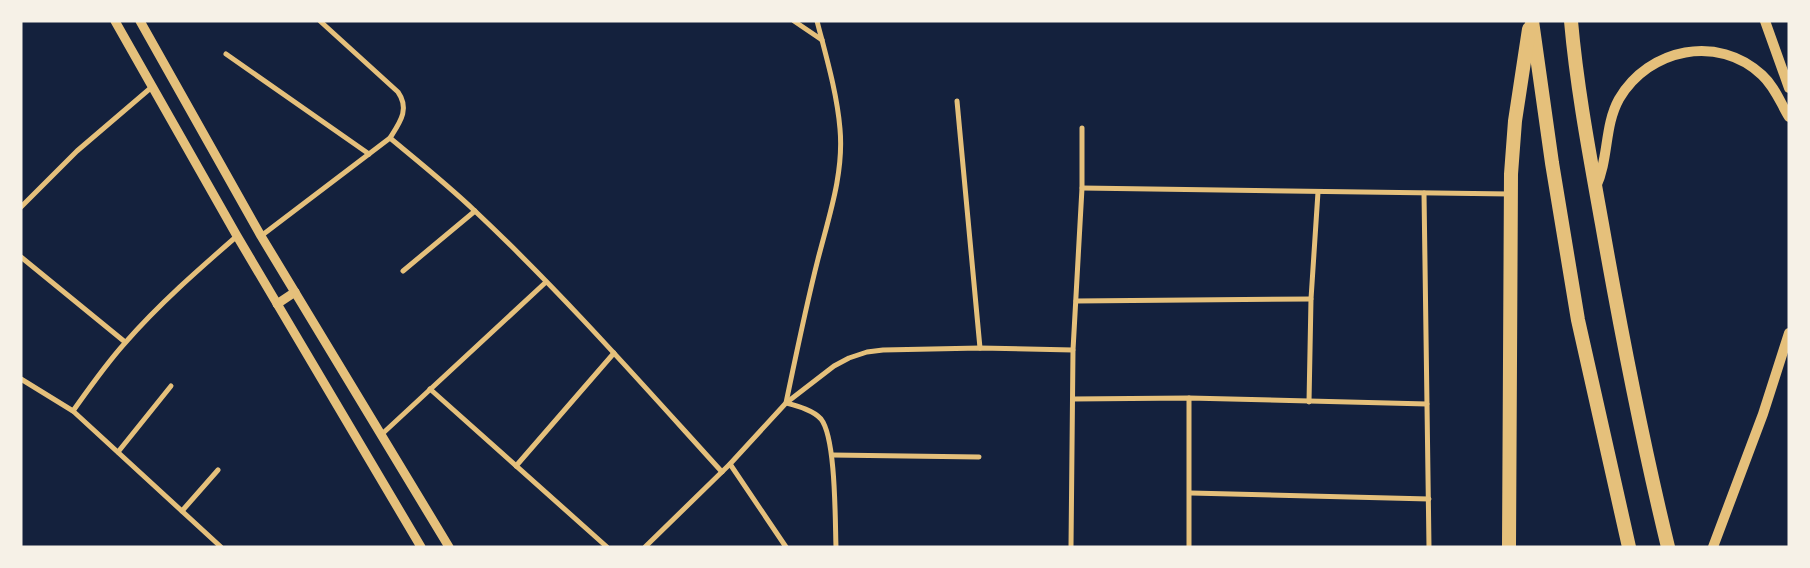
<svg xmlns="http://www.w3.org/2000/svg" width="1810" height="568" viewBox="0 0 1810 568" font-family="Karla,sans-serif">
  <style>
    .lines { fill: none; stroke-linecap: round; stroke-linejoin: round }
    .minor { stroke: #e5c07b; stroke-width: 5 }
    .tertiary { stroke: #e5c07b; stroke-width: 9 }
    .secondary { stroke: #e5c07b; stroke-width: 10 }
    .trunk { stroke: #e5c07b; stroke-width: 14 }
  </style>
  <rect width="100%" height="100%" fill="#14213d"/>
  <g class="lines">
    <!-- minor -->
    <g class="minor">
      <polyline points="794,21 822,40"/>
      <path d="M817,21c9,35 20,72 23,108 4,44 -11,87 -22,130 -12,47 -22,96 -32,144 11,3 27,7 35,16 15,19 14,101 15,128"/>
      <polyline points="226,54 369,154"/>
      <polyline points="957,101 980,348"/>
      <path d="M390,138c29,24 59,48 86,74 87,82 166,172 246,260"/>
      <polyline points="1082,188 1510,194"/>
      <polyline points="1424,193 1429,547"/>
      <polyline points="21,207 77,151 153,86"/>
      <path d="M261,236l129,-98c10,-16 20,-29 8,-46l-78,-71"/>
      <polyline points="21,257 125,342"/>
      <polyline points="403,271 475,211"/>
      <polyline points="1076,301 1311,299"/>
      <polyline points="21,379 73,411 221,547"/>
      <polyline points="430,389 607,547"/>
      <polyline points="1073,399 1189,398 1427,404"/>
      <polyline points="1309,402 1311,299 1318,192"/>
      <path d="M73,411c17,-24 33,-47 52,-68 34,-39 73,-73 112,-107"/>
      <polyline points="381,435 546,282"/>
      <polyline points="118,452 171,386"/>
      <polyline points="832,455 979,457"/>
      <polyline points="730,464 786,547"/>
      <polyline points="516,466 614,353"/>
      <polyline points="1191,493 1429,499"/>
      <polyline points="182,511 218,470"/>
      <polyline points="645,547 730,464 786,403 834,366 849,358 867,352 883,350 980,348 1073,350"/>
      <polyline points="1071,547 1073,350 1082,188 1082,128"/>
      <polyline points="1189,547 1189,398"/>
    </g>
    <!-- tertiary -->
    <g class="tertiary">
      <polyline points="115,21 237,236 421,547"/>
      <polyline points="140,21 261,236 449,547"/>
      <polyline points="277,304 295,292"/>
    </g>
    <!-- secondary -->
    <g class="secondary">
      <polyline points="1765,21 1789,88"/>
      <path d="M1596,187c13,-28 8,-61 23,-88 30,-51 99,-65 143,-24 13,12 18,27 27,42"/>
      <polyline points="1713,547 1763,414 1789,333"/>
    </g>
    <!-- trunk -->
    <g class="trunk">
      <polyline points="1532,21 1552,163 1578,320 1629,547"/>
      <path d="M1571,21c6,68 19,136 31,203 19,108 40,216 66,323"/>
      <polyline points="1509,547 1511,174 1515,121 1529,29"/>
    </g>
  </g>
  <!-- border -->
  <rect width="1810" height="568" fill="none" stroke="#f6f1e7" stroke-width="45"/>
</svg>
